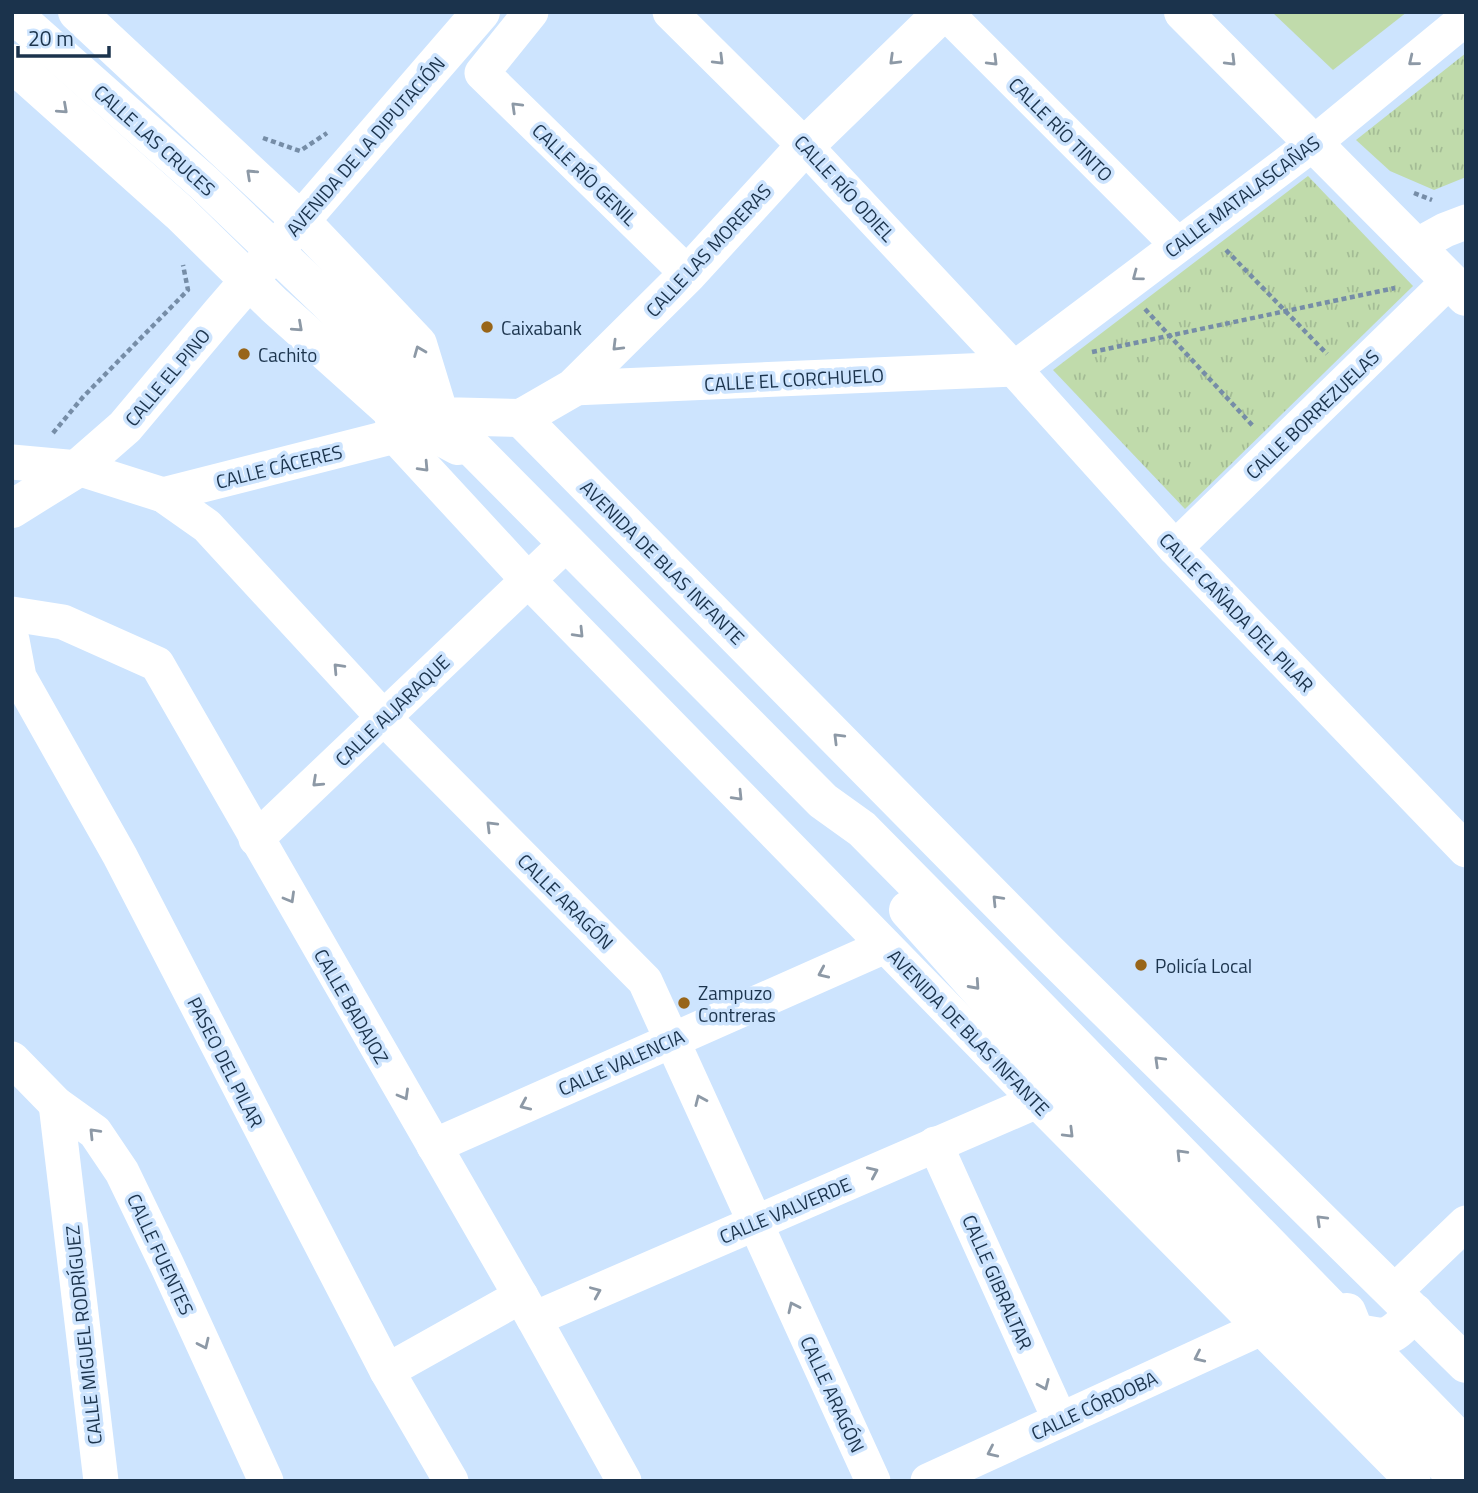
<svg xmlns="http://www.w3.org/2000/svg" width="1478" height="1493" viewBox="0 0 1478 1493" font-family="'Titillium Web',sans-serif">
  <style>
    .grass { fill: url(#grass-tufts) }
    .pitch { fill: #c0dbab }
    .lines { fill: none; stroke-linecap: round; stroke-linejoin: round }
    .path { stroke: #768da7; stroke-width: 4.5; stroke-dasharray: 5 3.5; stroke-linecap: butt }
    .street { stroke: #fff; stroke-width: 35 }
    .secondary { stroke: #fff; stroke-width: 38 }
    .highway { stroke: #fff; stroke-width: 38 }
    .oneway { stroke: #8d99a6 }
    .poi-dot { fill: #986519; stroke: #cde4fe; stroke-width: 2.5 }
    .labels { text-anchor: middle; dominant-baseline: central; stroke-width: 7; stroke-linejoin: round; paint-order: stroke }
    .street-label { font-size: 19px; fill: #1b334c; stroke: #cde4fe }
    .poi-label { font-size: 19px; fill: #1b334c; stroke: #cde4fe; text-anchor: start }
  </style>
  <defs>
    <pattern id="grass-tufts" width="24" height="20" patternUnits="userSpaceOnUse" patternTransform="scale(1.75)"><rect width="24" height="20" fill="#c0dbab"/><path d="M3 7l-1-3M5 7V3M7 7l1-3M15 17l-1-3M17 17v-4M19 17l1-3" fill="none" stroke="#a4bc95"/></pattern>
  </defs>
  <rect width="100%" height="100%" fill="#cde4fe"/>
  <!-- grass -->
  <g class="grass">
    <polygon points="1466,53 1466,177 1434,190 1390,171 1356,140"/>
    <polygon points="1308,176 1413,286 1185,509 1053,370"/>
  </g>
  <!-- pitch -->
  <polygon class="pitch" points="1272,12 1407,12 1333,70"/>
  <g class="lines">
    <!-- path -->
    <g class="path">
      <polyline points="263,138 300,151 327,133"/>
      <polyline points="1414,193 1432,200"/>
      <polyline points="1226,250 1327,354"/>
      <polyline points="1145,309 1253,426"/>
      <polyline points="1092,352 1395,288"/>
      <polyline points="53,433 83,397 188,290 183,265"/>
    </g>
    <!-- street -->
    <g class="street">
      <polyline points="531,12 482,73 688,274"/>
      <polyline points="670,12 805,146 1014,369 1175,548 1466,850"/>
      <polyline points="945,12 1178,245"/>
      <polyline points="1416,246 1445,230 1466,222"/>
      <polyline points="1014,369 1314,143 1466,18"/>
      <polyline points="573,388 1014,369"/>
      <polyline points="391,410 395,436 528,580 1037,1101 1413,1481"/>
      <polyline points="12,462 78,468 163,495 207,526 384,718 645,981 873,1481"/>
      <polyline points="163,495 395,436"/>
      <polyline points="1175,548 1450,280"/>
      <polyline points="12,614 63,622 157,664 534,1319 624,1481"/>
      <polyline points="12,640 19,677 120,856 387,1371 451,1481"/>
      <polyline points="256,839 568,542"/>
      <polyline points="12,1059 56,1104 95,1132 122,1172 167,1265 266,1481"/>
      <polyline points="56,1104 101,1481"/>
      <polyline points="935,1144 1060,1420"/>
      <polyline points="434,1146 885,946"/>
      <polyline points="1394,1292 1466,1223"/>
      <polyline points="534,1319 1037,1101"/>
      <polyline points="387,1371 521,1296"/>
      <polyline points="928,1481 1261,1328"/>
    </g>
    <!-- secondary -->
    <g class="secondary">
      <polyline points="77,12 301,221 418,344 440,416 521,418 573,388 688,274 805,146 943,12"/>
      <polyline points="1183,12 1466,297"/>
      <polyline points="12,63 180,213 274,305 391,410 458,446"/>
      <polyline points="521,418 1046,950 1466,1364"/>
      <polyline points="12,509 78,468 125,427 220,314 481,12"/>
      <path d="M1347,1312l8,20c35,9 35,5 60,-19"/>
    </g>
    <!-- highway -->
    <g class="highway">
      <polyline points="12,13 204,183 327,301 823,801 862,829 1013,982 1466,1447"/>
      <polyline points="908,910 992,1004 1369,1390 1461,1481"/>
    </g>
  </g>
  <!-- one-way arrows -->
  <defs><path id="oneway-chevron" d="M-2-3.5L2.5 0L-2 3.5" fill="none" stroke-width="1.6" stroke-linecap="round" stroke-linejoin="round" transform="scale(1.75)"/></defs>
  <g class="oneway">
    <use href="#oneway-chevron" transform="translate(719 60) rotate(45)"/>
    <use href="#oneway-chevron" transform="translate(894 60) rotate(136)"/>
    <use href="#oneway-chevron" transform="translate(993 61) rotate(45)"/>
    <use href="#oneway-chevron" transform="translate(1231 61) rotate(45)"/>
    <use href="#oneway-chevron" transform="translate(1413 61) rotate(141)"/>
    <use href="#oneway-chevron" transform="translate(516 107) rotate(-136)"/>
    <use href="#oneway-chevron" transform="translate(63 109) rotate(42)"/>
    <use href="#oneway-chevron" transform="translate(251 174) rotate(-137)"/>
    <use href="#oneway-chevron" transform="translate(1137 276) rotate(143)"/>
    <use href="#oneway-chevron" transform="translate(298 327) rotate(42)"/>
    <use href="#oneway-chevron" transform="translate(617 346) rotate(135)"/>
    <use href="#oneway-chevron" transform="translate(419 351) rotate(-112)"/>
    <use href="#oneway-chevron" transform="translate(424 467) rotate(47)"/>
    <use href="#oneway-chevron" transform="translate(579 633) rotate(46)"/>
    <use href="#oneway-chevron" transform="translate(338 668) rotate(-133)"/>
    <use href="#oneway-chevron" transform="translate(838 738) rotate(-135)"/>
    <use href="#oneway-chevron" transform="translate(317 782) rotate(137)"/>
    <use href="#oneway-chevron" transform="translate(738 796) rotate(46)"/>
    <use href="#oneway-chevron" transform="translate(491 826) rotate(-135)"/>
    <use href="#oneway-chevron" transform="translate(290 898) rotate(60)"/>
    <use href="#oneway-chevron" transform="translate(997 900) rotate(-134)"/>
    <use href="#oneway-chevron" transform="translate(823 973) rotate(156)"/>
    <use href="#oneway-chevron" transform="translate(975 985) rotate(48)"/>
    <use href="#oneway-chevron" transform="translate(1159 1061) rotate(-136)"/>
    <use href="#oneway-chevron" transform="translate(404 1095) rotate(60)"/>
    <use href="#oneway-chevron" transform="translate(700 1100) rotate(-114)"/>
    <use href="#oneway-chevron" transform="translate(525 1105) rotate(156)"/>
    <use href="#oneway-chevron" transform="translate(94 1133) rotate(-134)"/>
    <use href="#oneway-chevron" transform="translate(1069 1133) rotate(45)"/>
    <use href="#oneway-chevron" transform="translate(1181 1154) rotate(-134)"/>
    <use href="#oneway-chevron" transform="translate(873 1172) rotate(-24)"/>
    <use href="#oneway-chevron" transform="translate(1321 1220) rotate(-136)"/>
    <use href="#oneway-chevron" transform="translate(596 1292) rotate(-23)"/>
    <use href="#oneway-chevron" transform="translate(793 1307) rotate(-115)"/>
    <use href="#oneway-chevron" transform="translate(204 1344) rotate(65)"/>
    <use href="#oneway-chevron" transform="translate(1199 1357) rotate(155)"/>
    <use href="#oneway-chevron" transform="translate(1044 1385) rotate(66)"/>
    <use href="#oneway-chevron" transform="translate(992 1452) rotate(155)"/>
  </g>
  <!-- markers -->
  <g class="poi-dot">
    <circle cx="487" cy="327" r="7"/>
    <circle cx="244" cy="354" r="7"/>
    <circle cx="1141" cy="965" r="7"/>
    <circle cx="684" cy="1003" r="7"/>
  </g>
  <g class="labels">
    <!-- street labels -->
    <g class="street-label">
      <text transform="translate(1061 129) rotate(45)">CALLE RÍO TINTO</text>
      <text transform="translate(155 140) rotate(42)">CALLE LAS CRUCES</text>
      <text transform="translate(365 146) rotate(-49)">AVENIDA DE LA DIPUTACIÓN</text>
      <text transform="translate(585 174) rotate(44)">CALLE RÍO GENIL</text>
      <text transform="translate(845 188) rotate(47)">CALLE RÍO ODIEL</text>
      <text transform="translate(1242 196) rotate(-37)">CALLE MATALASCAÑAS</text>
      <text transform="translate(708 250) rotate(-47)">CALLE LAS MORERAS</text>
      <text transform="translate(167 377) rotate(-50)">CALLE EL PINO</text>
      <text transform="translate(794 379) rotate(-3)">CALLE EL CORCHUELO</text>
      <text transform="translate(1312 414) rotate(-44)">CALLE BORREZUELAS</text>
      <text transform="translate(279 466) rotate(-14)">CALLE CÁCERES</text>
      <text transform="translate(663 562) rotate(45)">AVENIDA DE BLAS INFANTE</text>
      <text transform="translate(1237 612) rotate(46)">CALLE CAÑADA DEL PILAR</text>
      <text transform="translate(392 710) rotate(-44)">CALLE ALJARAQUE</text>
      <text transform="translate(566 901) rotate(45)">CALLE ARAGÓN</text>
      <text transform="translate(352 1006) rotate(60)">CALLE BADAJOZ</text>
      <text transform="translate(969 1032) rotate(46)">AVENIDA DE BLAS INFANTE</text>
      <text transform="translate(226 1062) rotate(63)">PASEO DEL PILAR</text>
      <text transform="translate(621 1062) rotate(-24)">CALLE VALENCIA</text>
      <text transform="translate(785 1210) rotate(-23)">CALLE VALVERDE</text>
      <text transform="translate(161 1254) rotate(65)">CALLE FUENTES</text>
      <text transform="translate(998 1282) rotate(66)">CALLE GIBRALTAR</text>
      <text transform="translate(83 1335) rotate(-96)">CALLE MIGUEL RODRÍGUEZ</text>
      <text transform="translate(833 1394) rotate(65)">CALLE ARAGÓN</text>
      <text transform="translate(1094 1405) rotate(-25)">CALLE CÓRDOBA</text>
    </g>
    <!-- poi labels -->
    <g class="poi-label">
      <text x="501" y="327">Caixabank</text>
      <text x="258" y="354">Cachito</text>
      <text x="1155" y="965">Policía Local</text>
      <text x="698" y="992">Zampuzo<tspan x="698" dy="22">Contreras</tspan></text>
    </g>
  </g>
  <!-- border -->
  <rect width="1478" height="1493" fill="none" stroke="#1b334c" stroke-width="28"/>
  <!-- scale -->
  <path d="M18 46v10h91v-10" fill="none" stroke="#1b334c" stroke-width="3.5"/>
  <text x="28" y="46" font-size="21" fill="#1b334c" stroke="#cde4fe" stroke-width="5" paint-order="stroke">20 m</text>
</svg>
